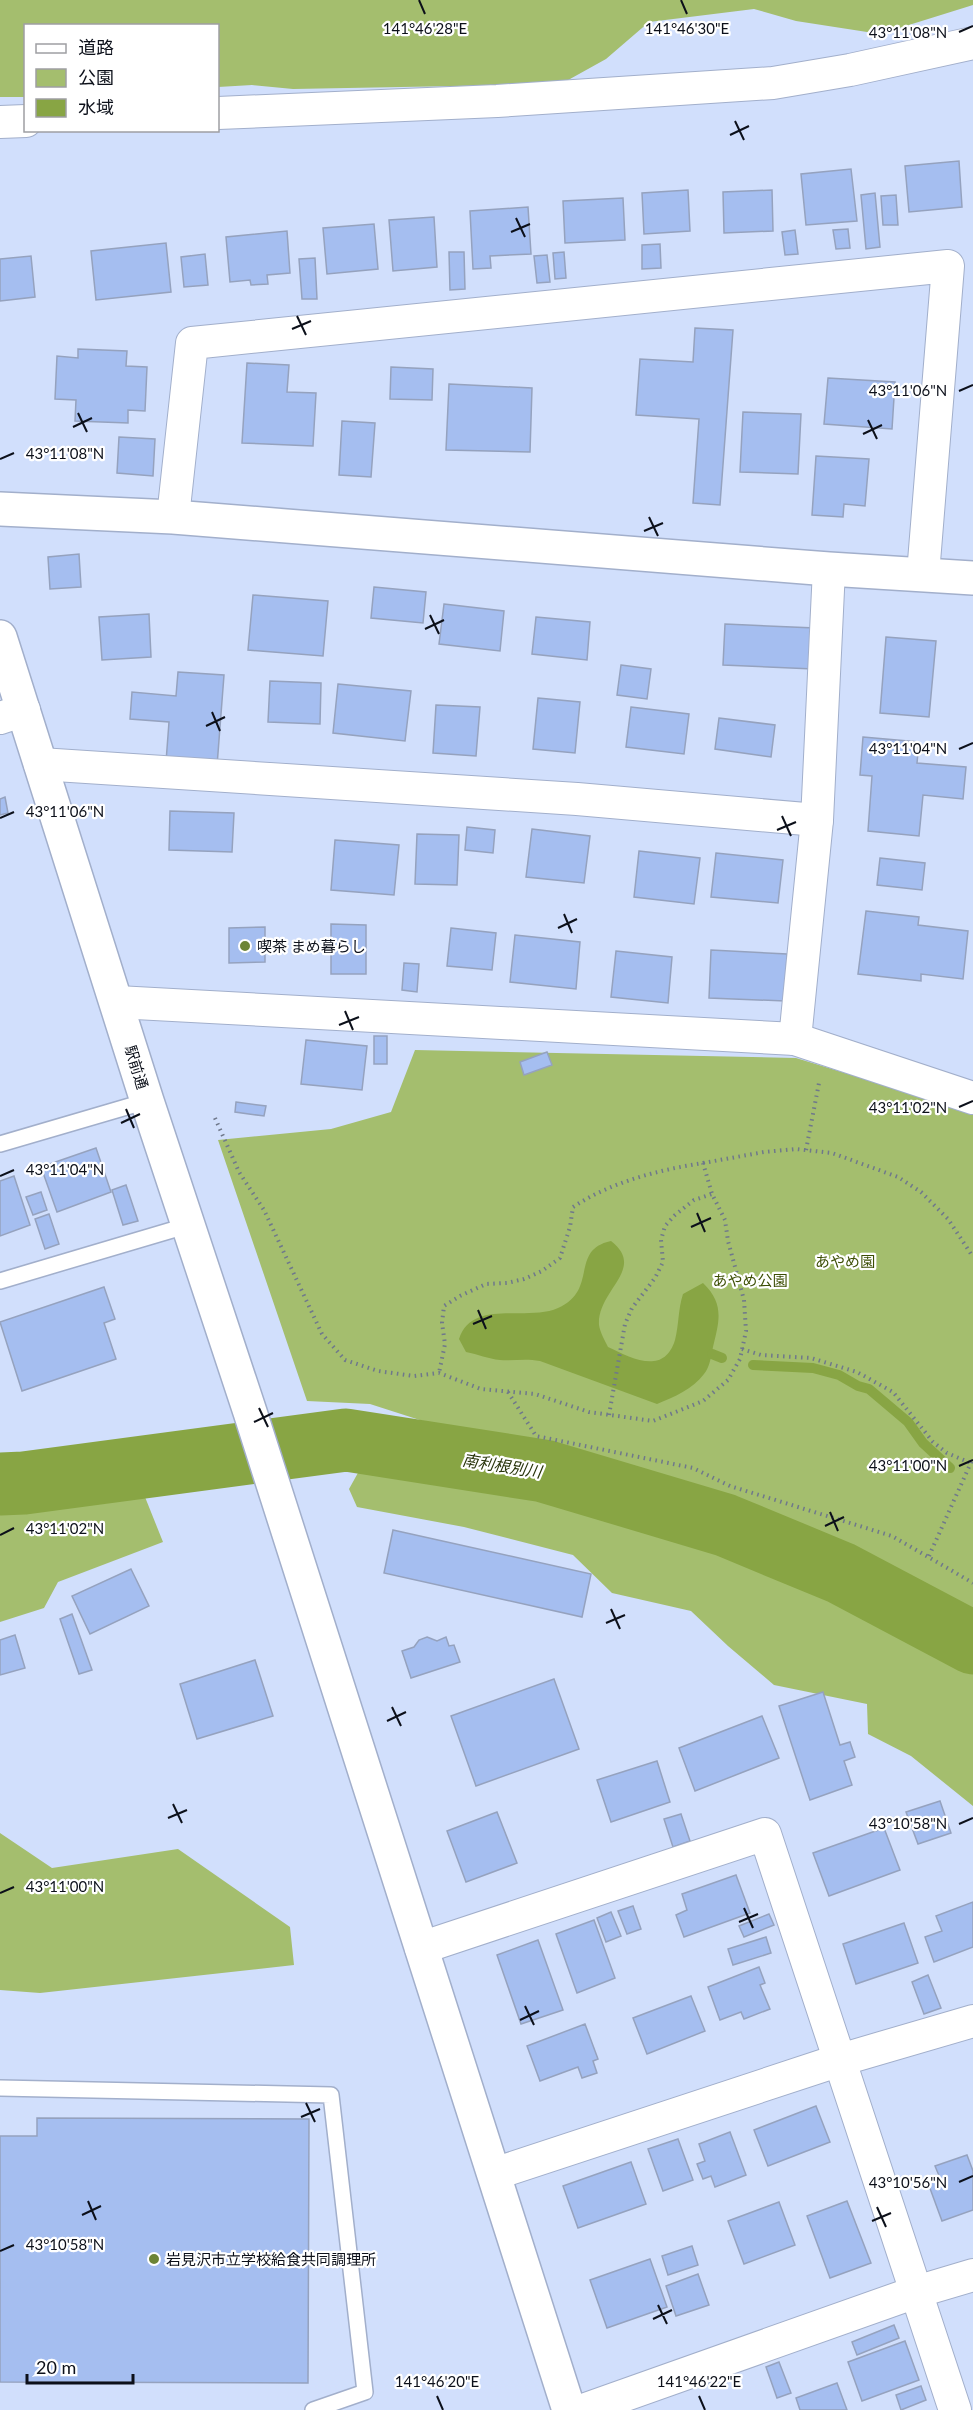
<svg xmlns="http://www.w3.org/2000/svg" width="973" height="2410" viewBox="0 0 973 2410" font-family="Lato,'Noto Sans JP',sans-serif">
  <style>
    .green { fill: #a4be6e }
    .water { fill: #88a544 }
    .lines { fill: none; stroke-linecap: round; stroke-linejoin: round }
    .stream { stroke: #88a544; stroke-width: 10 }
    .river { stroke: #88a544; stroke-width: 63 }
    .building { fill: #a5bef0; stroke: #95a2be; stroke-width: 1.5 }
    .lane-casing { stroke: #a2afcb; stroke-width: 18 }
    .street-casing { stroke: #a2afcb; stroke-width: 34 }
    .secondary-casing { stroke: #a2afcb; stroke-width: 36 }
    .path { stroke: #6f788b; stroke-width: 4; stroke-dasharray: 1.5 4.5; stroke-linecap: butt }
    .lane { stroke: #fff; stroke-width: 15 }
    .street { stroke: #fff; stroke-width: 32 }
    .secondary { stroke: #fff; stroke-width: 33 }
    .ticks { fill: none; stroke: #0c101a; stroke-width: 2 }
    .poi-dot { fill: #6c8436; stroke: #fff; stroke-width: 2 }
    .labels { text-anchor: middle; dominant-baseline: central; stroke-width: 4.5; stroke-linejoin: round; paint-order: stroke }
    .poi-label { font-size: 15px; fill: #0c101a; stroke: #fff; text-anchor: start }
    .street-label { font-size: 15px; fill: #0c101a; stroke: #fff }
    .park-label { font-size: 15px; fill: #3c4e04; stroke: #fff }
    .water-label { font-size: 16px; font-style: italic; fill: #28340b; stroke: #fff }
    .ticks-label { font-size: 15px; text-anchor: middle; fill: #0c101a; stroke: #fff; stroke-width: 4.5; stroke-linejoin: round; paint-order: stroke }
  </style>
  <rect width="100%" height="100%" fill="#d1dffc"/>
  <!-- green -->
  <g class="green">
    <polygon points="0,0 973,0 973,5 880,34 796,21 754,9 649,22 606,59 561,84 293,89 252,85 218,87 218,26 26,26 25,97 0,97"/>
    <polygon points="415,1050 796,1058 973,1112 973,1806 911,1756 868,1734 867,1704 774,1685 728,1646 691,1611 612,1593 573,1555 464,1527 357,1507 349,1489 369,1453 512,1456 790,1528 762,1514 569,1460 454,1431 370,1404 307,1401 218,1140 331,1129 391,1112"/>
    <polygon points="145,1497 163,1542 58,1582 44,1608 0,1622 0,1514"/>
    <polygon points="0,1833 52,1868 178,1849 290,1927 294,1965 40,1993 0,1990"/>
  </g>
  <!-- water -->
  <path class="water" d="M611,1241c36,28 -14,49 -12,84 1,7 6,16 9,22 23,11 56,29 67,-7 4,-15 3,-31 8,-46l20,-11c22,21 16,39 10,64 -2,9 -3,20 -9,27 -11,15 -30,23 -47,30l-117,-43c-15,-3 -26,0 -40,-1 -12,-1 -22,-6 -34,-8l-7,-13c13,-41 68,-17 99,-31 41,-18 11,-58 53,-67z"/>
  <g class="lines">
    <!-- stream -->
    <g class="stream">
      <polyline points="712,1354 722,1358"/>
      <polyline points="753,1365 813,1368 839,1375 858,1386 869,1389 908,1422 923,1443 950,1468"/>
    </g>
    <!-- river -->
    <polyline class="river" points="0,1484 24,1483 346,1440 544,1471 725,1525 841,1573 973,1643"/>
  </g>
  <!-- building -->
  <g class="building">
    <polygon points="959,161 962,207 909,212 905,166"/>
    <polygon points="851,169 857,221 806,225 801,174"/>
    <polygon points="688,190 690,231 644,234 642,193"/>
    <polygon points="772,190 773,231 724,233 723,192"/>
    <polygon points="875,193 880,247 866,249 861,195"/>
    <polygon points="896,195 898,225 883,225 881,196"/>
    <polygon points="623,198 625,240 565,243 563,201"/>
    <polygon points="528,207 531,254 490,256 491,268 473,269 470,211"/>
    <polygon points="434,217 437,267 393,271 389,220"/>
    <polygon points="374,224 378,269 327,274 323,228"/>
    <polygon points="848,229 850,248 836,249 833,230"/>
    <polygon points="795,230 798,254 785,255 782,232"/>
    <polygon points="287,231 290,273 267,275 268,284 251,285 250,280 230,282 226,237"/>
    <polygon points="166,243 171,292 96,300 91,251"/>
    <polygon points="660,244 661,268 642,269 642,245"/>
    <polygon points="449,252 464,252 465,289 450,290"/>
    <polygon points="564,252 566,278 555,279 553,253"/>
    <polygon points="205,254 208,285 184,287 181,257"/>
    <polygon points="547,255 550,282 537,283 534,256"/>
    <polygon points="31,256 35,297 0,301 0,259"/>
    <polygon points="315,258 317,299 302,299 299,259"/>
    <polygon points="695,328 733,330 720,505 693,503 699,419 636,415 640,359 693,362"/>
    <polygon points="78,349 127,351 126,366 147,367 145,411 128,410 128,423 75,421 76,400 55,399 57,356 78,358"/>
    <polygon points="247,363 289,365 287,392 316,393 313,446 242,443"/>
    <polygon points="391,367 433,369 432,400 390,399"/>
    <polygon points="828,378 895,382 892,429 824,424"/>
    <polygon points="449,384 532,388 530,452 446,450"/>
    <polygon points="743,412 801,414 798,474 740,472"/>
    <polygon points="342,421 375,423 371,477 339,475"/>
    <polygon points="119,437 155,439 153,476 117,473"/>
    <polygon points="816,456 869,459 865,506 844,504 843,517 812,515"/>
    <polygon points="79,554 81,587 50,589 48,557"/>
    <polygon points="374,587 426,592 423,623 371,618"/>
    <polygon points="253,595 328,601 323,656 248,650"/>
    <polygon points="444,604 504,611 500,651 439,644"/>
    <polygon points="149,614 151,657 102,660 99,617"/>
    <polygon points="536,617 590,622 587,660 532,654"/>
    <polygon points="725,624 815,628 813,669 723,665"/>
    <polygon points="886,637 936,641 929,717 880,713"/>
    <polygon points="621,665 651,669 647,699 617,695"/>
    <polygon points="178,672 224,675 217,766 166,762 169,722 130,719 132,692 176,696"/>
    <polygon points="270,681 321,683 320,724 268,722"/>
    <polygon points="338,684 411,691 405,741 333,733"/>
    <polygon points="538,698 580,702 575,753 533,749"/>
    <polygon points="436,705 480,707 476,756 433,753"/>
    <polygon points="631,707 689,714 684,754 626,747"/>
    <polygon points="719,718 775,725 771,757 715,749"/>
    <polygon points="863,737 919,742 917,763 966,767 963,799 923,795 919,836 868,831 872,776 860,775"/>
    <polygon points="5,797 8,813 0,815 0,799"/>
    <polygon points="170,811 234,813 232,852 169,850"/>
    <polygon points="467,827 495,830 493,853 465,850"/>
    <polygon points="532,829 590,836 584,883 526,877"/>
    <polygon points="417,834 459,835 457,885 415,884"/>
    <polygon points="335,840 399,845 394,895 331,890"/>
    <polygon points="639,851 700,858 694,904 634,897"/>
    <polygon points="716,853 783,860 778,903 711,897"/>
    <polygon points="880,858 925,863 922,890 877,885"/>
    <polygon points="866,911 919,917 918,925 968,931 963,979 921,974 921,981 858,974"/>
    <polygon points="331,924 366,925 366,974 331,974"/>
    <polygon points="265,927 265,962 229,963 229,928"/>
    <polygon points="451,928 496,933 492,970 447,966"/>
    <polygon points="515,935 580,942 576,989 510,982"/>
    <polygon points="711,950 787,954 785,1001 709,998"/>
    <polygon points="616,951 672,957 668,1003 611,997"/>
    <polygon points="404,963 419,964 417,992 402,990"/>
    <rect x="374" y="1036" width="13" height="28"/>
    <polygon points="306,1040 367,1046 362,1090 301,1084"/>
    <polygon points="547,1052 552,1065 524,1075 520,1062"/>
    <polygon points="236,1102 266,1106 264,1116 235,1112"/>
    <polygon points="96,1148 111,1192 57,1212 41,1167"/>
    <polygon points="14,1176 30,1225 0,1236 0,1181"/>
    <polygon points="126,1185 138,1221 123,1225 112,1190"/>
    <polygon points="41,1192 47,1210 33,1215 26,1197"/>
    <polygon points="49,1214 59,1244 45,1249 35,1219"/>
    <polygon points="104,1287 115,1319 104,1323 116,1359 22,1391 0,1322"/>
    <polygon points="393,1530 591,1574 582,1617 384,1573"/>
    <polygon points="131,1569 149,1606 90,1634 72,1596"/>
    <polygon points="72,1614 92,1670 79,1674 60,1619"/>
    <polygon points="15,1635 25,1668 0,1675 0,1640"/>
    <polygon points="427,1637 437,1641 446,1637 449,1646 454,1645 460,1662 411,1678 402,1651 414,1647 419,1640"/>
    <polygon points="255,1660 273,1716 197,1739 180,1684"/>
    <polygon points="554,1679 579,1749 476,1786 451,1716"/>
    <polygon points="823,1692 840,1745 850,1742 855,1757 844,1761 852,1785 810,1800 779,1706"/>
    <polygon points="762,1716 779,1758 695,1791 679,1748"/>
    <polygon points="657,1761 670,1802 611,1822 597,1780"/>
    <polygon points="940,1801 951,1833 918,1844 906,1812"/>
    <polygon points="497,1812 517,1863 466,1882 447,1831"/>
    <polygon points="681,1814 690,1841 673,1847 664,1819"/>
    <polygon points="884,1828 900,1870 829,1896 813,1853"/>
    <polygon points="736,1875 750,1913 684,1937 676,1915 687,1910 682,1894"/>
    <polygon points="973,1902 973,1947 934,1962 925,1937 942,1931 936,1916"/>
    <polygon points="633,1906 641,1929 627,1934 618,1911"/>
    <polygon points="611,1912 621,1936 606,1942 597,1918"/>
    <polygon points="769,1914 774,1925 744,1937 739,1926"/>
    <polygon points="594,1920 615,1978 577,1993 556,1934"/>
    <polygon points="904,1923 918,1963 856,1984 843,1944"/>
    <polygon points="766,1937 771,1953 733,1965 728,1949"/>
    <polygon points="538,1940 563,2010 521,2024 497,1955"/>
    <polygon points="759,1967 765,1983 760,1985 770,2009 744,2019 741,2012 720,2020 708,1987"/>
    <polygon points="928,1975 941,2008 924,2014 912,1982"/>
    <polygon points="691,1996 705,2031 647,2054 633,2018"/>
    <polygon points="585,2024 598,2059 593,2061 597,2073 582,2078 578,2067 540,2081 527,2046"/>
    <polygon points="816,2106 830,2142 768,2166 754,2130"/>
    <polygon points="37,2118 309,2119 308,2383 0,2382 0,2136 37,2136"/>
    <polygon points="730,2132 746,2175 715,2187 711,2176 703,2179 697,2164 705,2161 699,2144"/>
    <polygon points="678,2139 693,2180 663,2191 648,2149"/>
    <polygon points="967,2155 973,2171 973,2210 942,2221 928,2183 940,2178 935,2166"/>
    <polygon points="631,2162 646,2204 578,2228 563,2186"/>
    <polygon points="847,2201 871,2263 830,2278 807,2216"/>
    <polygon points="779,2202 795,2245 744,2264 728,2221"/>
    <polygon points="692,2246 698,2265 668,2275 662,2256"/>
    <polygon points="650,2259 667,2307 607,2328 590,2280"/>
    <polygon points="698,2274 709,2305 676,2316 666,2286"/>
    <polygon points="894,2325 899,2338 857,2355 852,2342"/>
    <polygon points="905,2341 919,2380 862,2401 848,2362"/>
    <polygon points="779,2362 791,2393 777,2398 766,2367"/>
    <polygon points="837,2383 847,2410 800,2410 796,2398"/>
    <polygon points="921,2386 926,2400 901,2410 896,2395"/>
  </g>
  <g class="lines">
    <!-- lane casing -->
    <g class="lane-casing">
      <g id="lane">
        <polyline points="0,1144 147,1101"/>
        <polyline points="0,1281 189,1225"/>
        <polyline points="0,2088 331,2095 365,2392 313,2410"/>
      </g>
    </g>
    <!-- street casing -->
    <g class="street-casing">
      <g id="street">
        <polyline points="218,113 497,101 773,83 850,70 973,43"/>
        <polyline points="0,122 26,121"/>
        <polyline points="173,517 192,343 948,266 923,574"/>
        <polyline points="0,718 24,710"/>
        <polyline points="40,764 577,799 817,820"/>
        <polyline points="117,1002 795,1039 973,1098"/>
        <polyline points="795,1039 817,820 829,569"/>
        <polyline points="421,1948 765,1834 955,2410"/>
        <polyline points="494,2174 840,2060 973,2021"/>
        <polyline points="583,2410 916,2292 973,2275"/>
      </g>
    </g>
    <!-- secondary casing -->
    <g class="secondary-casing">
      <g id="secondary">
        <polyline points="0,509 173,517 829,569 973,578"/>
        <polyline points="0,637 147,1101 250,1412 569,2410"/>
      </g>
    </g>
    <!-- path -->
    <g class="path">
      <path d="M215,1118l24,54 25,38 58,124 23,26 33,11 36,5 25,-3 42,16 54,5 54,18 64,9 50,-20 25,-21 12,-21 6,-28 -2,-31 -16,-59 -3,-21 -13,-26 -9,-31c-45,7 -92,19 -130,44l-3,20 -10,31 -18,13 -18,8 -17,4 -21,1 -26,12 -16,10 -2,17 3,21 -6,29"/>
      <polyline points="806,1150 819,1083"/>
      <polyline points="703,1163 764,1152 796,1149 832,1153 898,1177 921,1192 948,1219 973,1257"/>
      <polyline points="742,1349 761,1355 811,1358 857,1372 893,1392 933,1442 947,1453 973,1464"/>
      <polyline points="508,1392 536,1436 693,1468 730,1486 892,1536 973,1583"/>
      <polyline points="609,1415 625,1324 632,1308 655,1278 663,1262 661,1240 665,1226 675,1215 694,1200 712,1194"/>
      <polyline points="929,1556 973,1458"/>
    </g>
    <!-- lane -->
    <use href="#lane" class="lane"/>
    <!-- street -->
    <use href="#street" class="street"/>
    <!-- secondary -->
    <use href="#secondary" class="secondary"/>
  </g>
  <!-- ticks -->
  <path class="ticks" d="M419,0l6,14M681,0l6,14M959,32l14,-6M735,121l9,19M730,135l19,-9M516,218l9,19M511,232l19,-8M297,316l9,19M292,329l19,-8M959,391l14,-6M78,413l9,19M868,420l9,19M73,427l19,-9M863,434l19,-9M0,459l14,-6M649,517l9,19M644,531l19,-8M430,615l9,19M425,629l19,-9M212,712l8,19M206,726l19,-9M959,749l14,-6M782,816l9,20M0,818l14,-6M777,830l19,-8M564,914l8,19M558,928l19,-9M345,1011l8,19M339,1025l20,-8M959,1107l14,-6M126,1109l8,19M121,1123l19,-9M0,1176l14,-6M697,1213l8,19M691,1227l20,-9M478,1310l8,19M473,1324l19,-8M259,1408l9,19M254,1422l19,-9M959,1466l14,-6M830,1512l8,19M825,1526l19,-9M0,1535l14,-7M611,1609l9,20M606,1623l19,-8M392,1707l9,19M387,1721l19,-9M173,1804l9,19M168,1818l19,-8M959,1824l14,-6M0,1893l14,-6M744,1908l9,20M739,1922l19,-8M525,2006l9,19M520,2020l19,-9M306,2103l9,19M301,2117l19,-8M959,2182l14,-6M88,2201l8,19M877,2207l9,20M82,2215l19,-9M872,2221l19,-8M0,2251l14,-6M658,2305l9,19M653,2319l19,-9M437,2396l6,14M699,2396l6,14"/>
  <!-- markers -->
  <g class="poi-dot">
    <circle cx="245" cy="946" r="6"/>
    <circle cx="154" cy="2259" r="6"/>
  </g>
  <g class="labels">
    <!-- poi labels -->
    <g class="poi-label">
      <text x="257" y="946">喫茶 まめ暮らし</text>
      <text x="166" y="2259">岩見沢市立学校給食共同調理所</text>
    </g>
    <!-- street labels -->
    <g class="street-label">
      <text transform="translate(137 1067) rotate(73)">駅前通</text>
    </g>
    <!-- park labels -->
    <g class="park-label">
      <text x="845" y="1261">あやめ園</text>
      <text x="750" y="1280">あやめ公園</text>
    </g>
    <!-- water labels -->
    <g class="water-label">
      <text transform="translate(502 1465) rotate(9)">南利根別川</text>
    </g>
  </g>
  <g class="ticks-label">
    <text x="425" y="34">141°46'28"E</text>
    <text x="687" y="34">141°46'30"E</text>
    <text x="908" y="38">43°11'08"N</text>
    <text x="908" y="396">43°11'06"N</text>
    <text x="65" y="459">43°11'08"N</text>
    <text x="908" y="754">43°11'04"N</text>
    <text x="65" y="817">43°11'06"N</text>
    <text x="908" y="1113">43°11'02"N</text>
    <text x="65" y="1175">43°11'04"N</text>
    <text x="908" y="1471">43°11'00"N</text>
    <text x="65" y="1534">43°11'02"N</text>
    <text x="908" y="1829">43°10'58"N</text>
    <text x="65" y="1892">43°11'00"N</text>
    <text x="908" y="2188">43°10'56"N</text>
    <text x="65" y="2250">43°10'58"N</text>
    <text x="437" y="2387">141°46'20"E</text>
    <text x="699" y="2387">141°46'22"E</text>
  </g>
  <!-- legend -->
  <rect x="24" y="24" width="195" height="108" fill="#ffffff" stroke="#9e9fa3" stroke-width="1.5"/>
  <rect x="36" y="44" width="30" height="9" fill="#ffffff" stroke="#9e9fa3" stroke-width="1.5"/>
  <text x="78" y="54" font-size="18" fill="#0c101a">道路</text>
  <rect x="36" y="69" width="30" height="18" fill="#a4be6e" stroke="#9e9fa3" stroke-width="1.5"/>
  <text x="78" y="84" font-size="18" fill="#0c101a">公園</text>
  <rect x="36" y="99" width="30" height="18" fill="#88a544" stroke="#9e9fa3" stroke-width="1.5"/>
  <text x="78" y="114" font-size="18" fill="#0c101a">水域</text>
  <!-- scale -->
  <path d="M27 2374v9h106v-9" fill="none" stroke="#0c101a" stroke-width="3"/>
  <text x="36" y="2374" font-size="18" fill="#0c101a" stroke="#ffffff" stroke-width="4.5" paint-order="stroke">20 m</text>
</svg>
